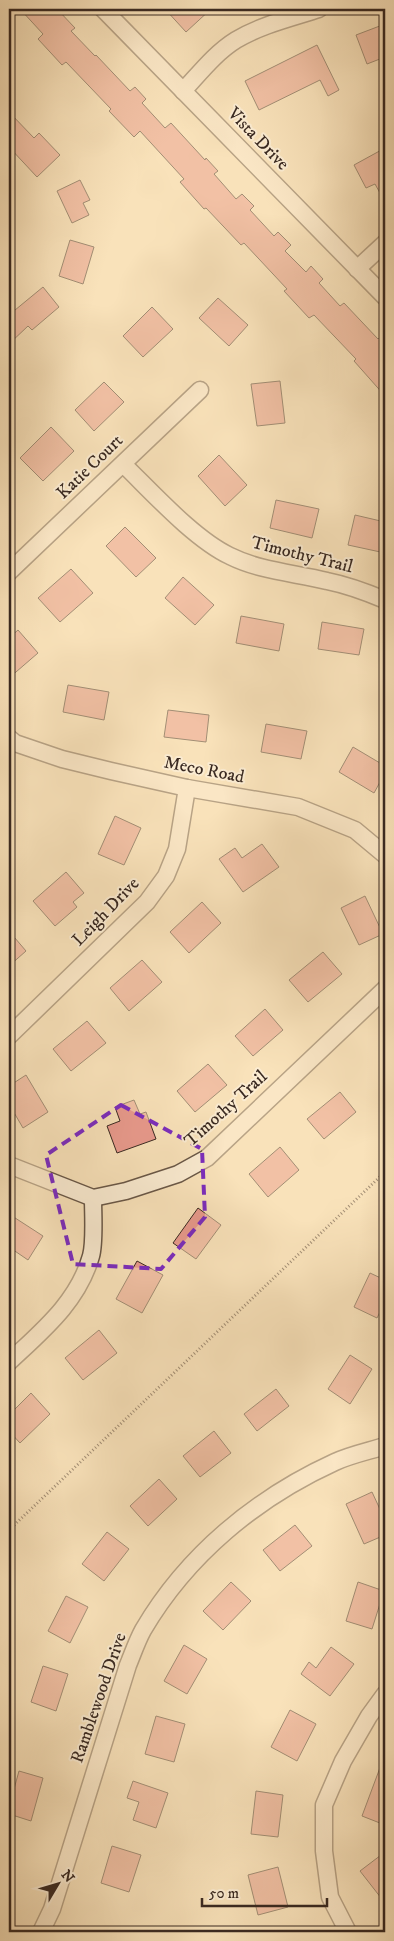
<svg xmlns="http://www.w3.org/2000/svg" width="394" height="1941" viewBox="0 0 394 1941" font-family="'IM FELL DW Pica',serif">
  <style>
    .building { fill: #e99a8d; stroke: #392921 }
    .lines { fill: none; stroke-linecap: round; stroke-linejoin: round }
    .minor-casing { stroke: #695747; stroke-width: 19 }
    .path { stroke: #392921; stroke-width: 3; stroke-dasharray: 1 2.5; stroke-linecap: butt }
    .minor { stroke: #fbecd2; stroke-width: 16 }
    .marked { fill: none; stroke: #7b2cbf; stroke-width: 4; stroke-dasharray: 10 6; stroke-linejoin: round }
    .labels { text-anchor: middle; dominant-baseline: central; stroke-width: 4; stroke-linejoin: round; paint-order: stroke }
    .street-label { font-size: 18px; fill: #392921; stroke: #fbecd2 }
  </style>
  <rect width="100%" height="100%" fill="#f9e2ba"/>
  <filter id="stains"><feTurbulence type="fractalNoise" baseFrequency=".004" numOctaves="4"/><feColorMatrix values="0 0 0 0 .2 0 0 0 0 .09 0 0 0 0 .02 0 0 0 .5 -.17"/></filter>
  <radialGradient id="worn" r=".72"><stop offset=".6" stop-color="#630" stop-opacity="0"/><stop offset="1" stop-color="#630" stop-opacity=".3"/></radialGradient>
  <!-- building -->
  <g class="building">
    <polygon points="20,9 57,9 75,28 71,31 95,56 96,55 130,91 135,87 146,99 142,103 165,128 171,123 205,160 206,158 218,171 214,174 236,199 242,194 254,206 250,210 274,236 278,232 291,245 285,251 306,272 311,266 323,279 319,283 340,306 344,303 378,339 385,332 385,396 354,361 356,359 314,315 309,318 284,291 287,289 244,243 241,245 206,208 204,209 180,182 184,179 140,131 134,137 109,111 111,109 66,62 62,65 38,39 43,34"/>
    <polygon points="165,9 211,9 186,32"/>
    <polygon points="385,24 385,57 367,64 356,35"/>
    <polygon points="317,45 339,90 328,96 320,80 259,110 245,81"/>
    <polygon points="9,112 34,138 39,133 60,155 37,177 9,147"/>
    <polygon points="385,148 385,202 375,184 366,188 354,165"/>
    <polygon points="80,180 90,200 83,203 89,215 72,223 57,191"/>
    <polygon points="70,240 94,247 83,284 59,276"/>
    <polygon points="43,287 59,307 32,330 28,326 9,344 9,315"/>
    <polygon points="218,298 248,325 229,346 199,318"/>
    <polygon points="152,307 173,329 143,357 123,336"/>
    <polygon points="280,381 285,423 257,426 251,384"/>
    <polygon points="104,382 124,402 94,431 75,410"/>
    <polygon points="51,427 74,451 43,481 20,458"/>
    <polygon points="219,455 247,485 225,506 198,476"/>
    <polygon points="276,500 319,509 312,538 270,528"/>
    <polygon points="355,515 385,522 385,553 348,545"/>
    <polygon points="125,527 156,558 136,577 106,546"/>
    <polygon points="71,569 93,593 60,622 38,598"/>
    <polygon points="183,577 214,605 195,625 165,598"/>
    <polygon points="241,616 284,624 279,651 236,643"/>
    <polygon points="322,622 364,629 359,655 318,649"/>
    <polygon points="18,630 38,653 9,678 9,638"/>
    <polygon points="68,685 109,692 104,720 63,712"/>
    <polygon points="168,710 209,715 206,742 164,737"/>
    <polygon points="266,724 307,731 301,759 261,752"/>
    <polygon points="353,747 385,766 385,773 374,793 339,772"/>
    <polygon points="115,816 141,828 124,865 98,854"/>
    <polygon points="262,844 279,867 243,892 219,859 235,848 242,858"/>
    <polygon points="66,872 84,893 73,902 77,907 55,926 33,901"/>
    <polygon points="365,896 383,934 359,945 341,908"/>
    <polygon points="202,902 221,923 189,953 170,932"/>
    <polygon points="9,931 26,951 9,966"/>
    <polygon points="323,952 342,974 308,1002 289,980"/>
    <polygon points="142,960 162,982 129,1011 110,988"/>
    <polygon points="265,1009 283,1030 253,1056 235,1036"/>
    <polygon points="87,1021 106,1043 71,1071 53,1049"/>
    <polygon points="208,1064 227,1085 195,1112 177,1091"/>
    <polygon points="26,1075 48,1112 23,1128 9,1104 9,1086"/>
    <polygon points="340,1092 356,1112 324,1139 307,1119"/>
    <polygon points="134,1100 140,1114 146,1112 156,1139 117,1153 107,1126 120,1121 115,1107"/>
    <polygon points="280,1147 299,1170 268,1197 249,1174"/>
    <polygon points="198,1208 221,1225 196,1259 173,1243"/>
    <polygon points="9,1214 43,1236 28,1260 9,1247"/>
    <polygon points="137,1261 163,1275 142,1313 116,1299"/>
    <polygon points="370,1273 385,1280 385,1302 377,1318 354,1307"/>
    <polygon points="99,1330 117,1353 83,1380 65,1358"/>
    <polygon points="350,1355 372,1369 350,1404 328,1389"/>
    <polygon points="276,1389 289,1406 257,1431 244,1414"/>
    <polygon points="31,1393 50,1414 20,1443 9,1431 9,1415"/>
    <polygon points="214,1431 231,1453 200,1477 183,1456"/>
    <polygon points="159,1479 177,1499 148,1526 130,1506"/>
    <polygon points="372,1492 385,1520 385,1535 364,1544 346,1504"/>
    <polygon points="295,1525 312,1546 280,1571 263,1550"/>
    <polygon points="107,1532 129,1549 104,1581 82,1564"/>
    <polygon points="231,1582 251,1601 223,1630 203,1611"/>
    <polygon points="358,1582 384,1591 372,1629 346,1621"/>
    <polygon points="66,1596 88,1607 70,1643 48,1631"/>
    <polygon points="184,1645 207,1659 187,1694 164,1681"/>
    <polygon points="331,1647 354,1664 330,1696 301,1674 309,1662 316,1668"/>
    <polygon points="43,1666 68,1674 56,1711 31,1702"/>
    <polygon points="290,1710 316,1724 297,1761 271,1747"/>
    <polygon points="156,1716 185,1724 174,1762 145,1754"/>
    <polygon points="384,1757 385,1757 385,1825 362,1816"/>
    <polygon points="19,1771 43,1778 31,1821 9,1814 9,1807"/>
    <polygon points="133,1781 168,1793 156,1828 133,1820 139,1802 127,1798"/>
    <polygon points="256,1791 283,1795 278,1837 251,1834"/>
    <polygon points="112,1846 141,1855 129,1892 101,1883"/>
    <polygon points="385,1852 385,1903 360,1871"/>
    <polygon points="278,1867 288,1907 258,1915 248,1875"/>
  </g>
  <g class="lines">
    <!-- minor casing -->
    <g class="minor-casing">
      <g id="minor">
        <polyline points="103,9 385,297"/>
        <path d="M183,91c16,-17 32,-38 53,-51 25,-15 55,-22 83,-31"/>
        <polyline points="357,269 385,243"/>
        <path d="M123,464c29,28 71,75 107,92 30,15 65,17 97,25 20,4 39,11 58,19"/>
        <polyline points="9,572 200,390"/>
        <polyline points="9,738 15,743 62,759 111,771 187,788 298,807 355,830 385,855"/>
        <polyline points="9,1036 147,902 166,876 177,849 187,788"/>
        <polyline points="9,1165 93,1198 126,1191 178,1174 207,1158 385,989"/>
        <path d="M9,1362c33,-31 69,-60 82,-106 4,-14 2,-42 2,-58"/>
        <path d="M41,1932l11,-23 76,-244c5,-12 9,-24 15,-35 44,-75 113,-132 192,-168 15,-7 34,-11 50,-16"/>
        <polyline points="348,1932 330,1897 324,1851 324,1805 343,1761 369,1716 385,1694"/>
      </g>
    </g>
    <!-- path -->
    <polyline class="path" points="9,1530 385,1172"/>
    <!-- minor -->
    <use href="#minor" class="minor"/>
  </g>
  <!-- marked area -->
  <path d="M0 0H394V1941H0ZM121,1105l81,44 3,68 -44,52 -88,-5 -27,-109z" fill="#f9e2ba" fill-opacity=".55" fill-rule="evenodd"/>
  <path class="marked" d="M121,1105l81,44 3,68 -44,52 -88,-5 -27,-109z"/>
  <g class="labels">
    <!-- street labels -->
    <g class="street-label">
      <text transform="translate(258 139) rotate(46)">Vista Drive</text>
      <text transform="translate(90 467) rotate(-44)">Katie Court</text>
      <text transform="translate(302 555) rotate(14)">Timothy Trail</text>
      <text transform="translate(204 770) rotate(11)">Meco Road</text>
      <text transform="translate(106 912) rotate(-46)">Leigh Drive</text>
      <text transform="translate(226 1109) rotate(-42)">Timothy Trail</text>
      <text transform="translate(99 1698) rotate(-71)">Ramblewood Drive</text>
    </g>
  </g>
  <!-- margin -->
  <rect width="394" height="1941" fill="none" stroke="#f9e2ba" stroke-width="30"/>
  <rect x="10" y="10" width="374" height="1921" fill="none" stroke="#392921" stroke-width="2.5"/>
  <rect x="15" y="15" width="364" height="1911" fill="none" stroke="#392921"/>
  <!-- north arrow -->
  <g transform="translate(58 1884) rotate(52)" stroke="#fbecd2" stroke-width="4" paint-order="stroke">
  <path d="M0-4L9 19L0 12L-9 19Z" fill="#392921"/>
  <text y="-8" font-size="14" font-weight="bold" text-anchor="middle" fill="#392921">N</text>
  </g>
  <!-- scale -->
  <path d="M202 1898v8h125v-8" fill="none" stroke="#392921" stroke-width="2.5"/>
  <text x="209" y="1898" font-size="15" fill="#392921" stroke="#fbecd2" stroke-width="4" paint-order="stroke">50 m</text>
  <rect width="100%" height="100%" filter="url(#stains)"/>
  <rect width="100%" height="100%" fill="url(#worn)"/>
</svg>
